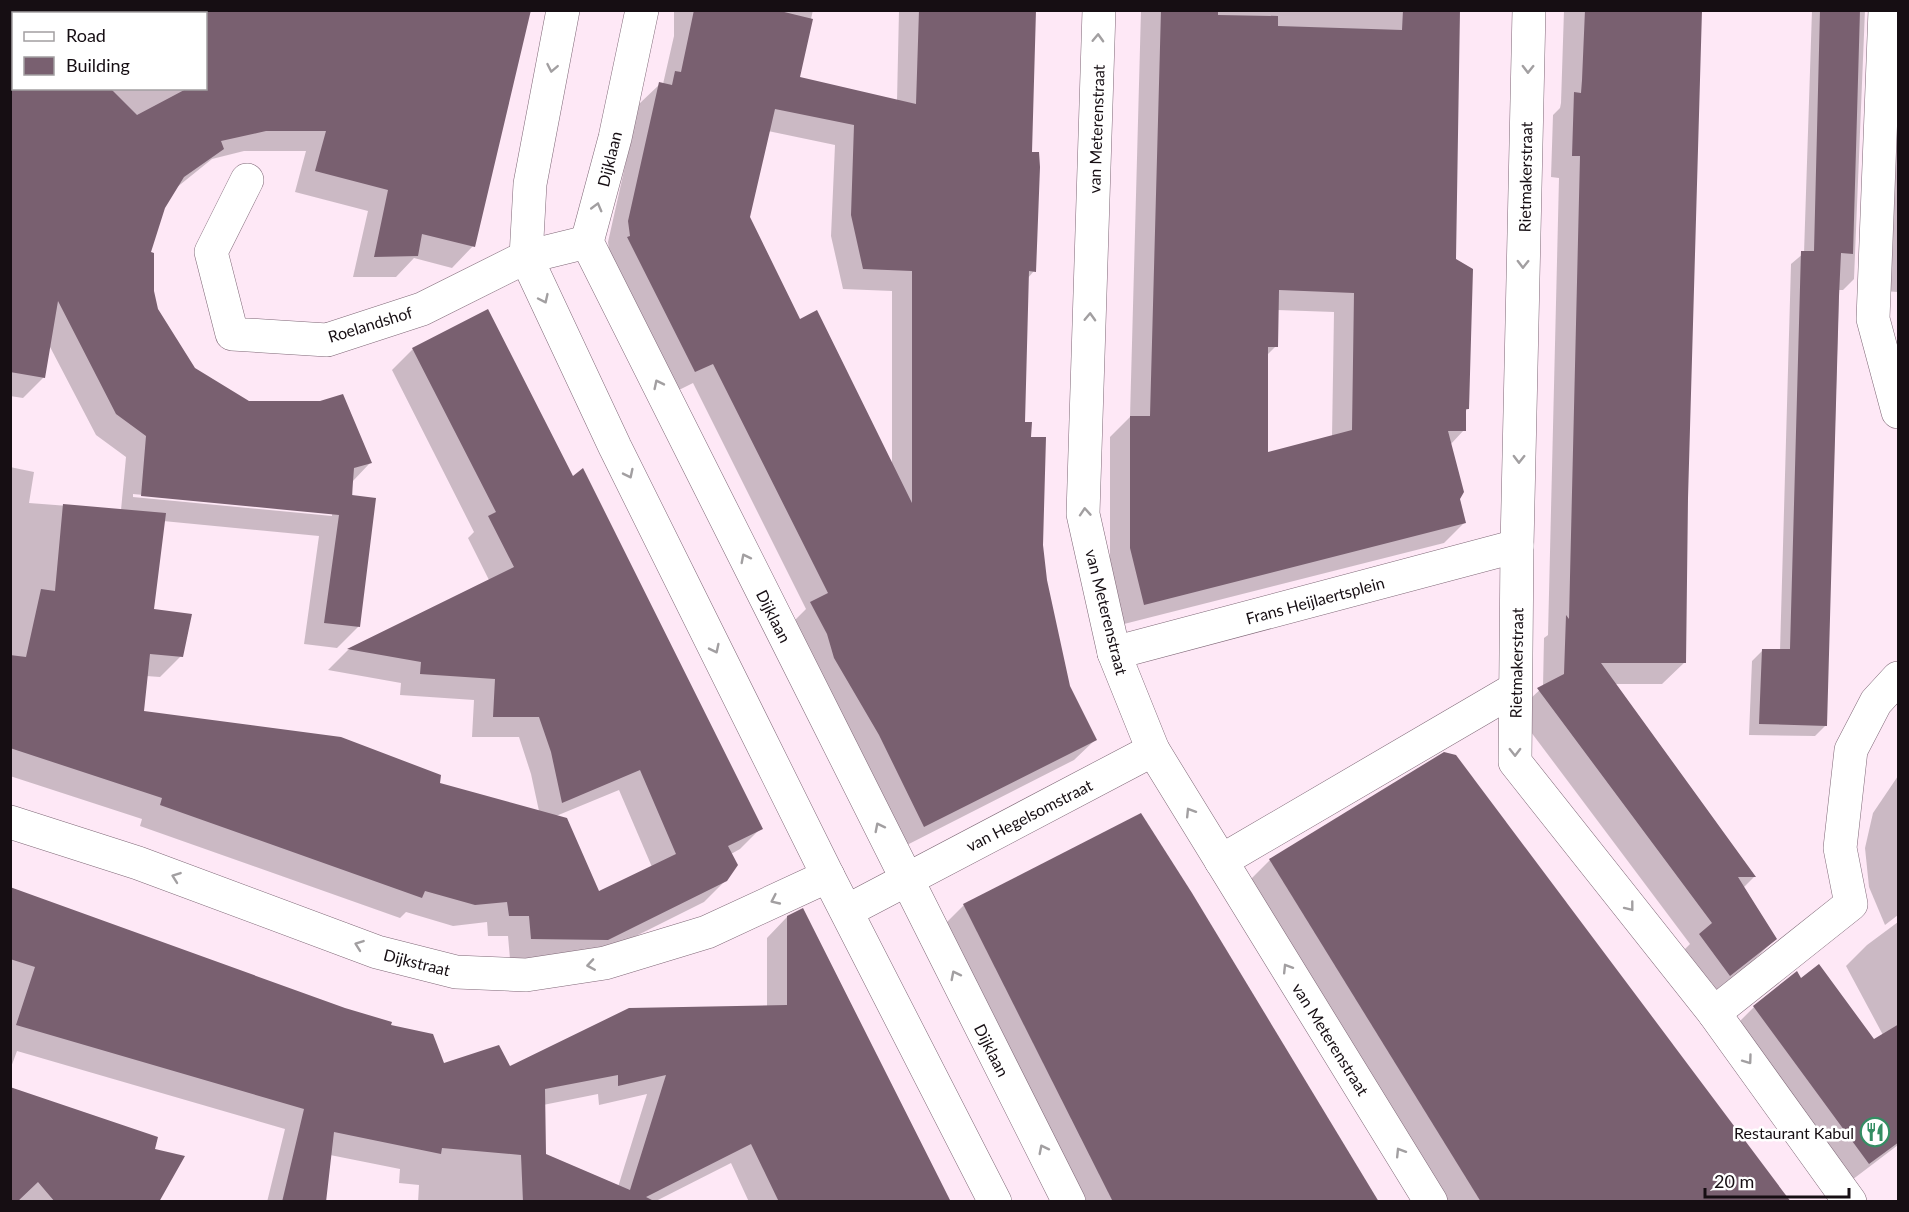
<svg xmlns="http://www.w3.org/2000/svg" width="1909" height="1212" viewBox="0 0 1909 1212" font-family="Lato,sans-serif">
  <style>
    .shadow { fill: #0003; fill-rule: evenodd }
    .building { fill: #796070; fill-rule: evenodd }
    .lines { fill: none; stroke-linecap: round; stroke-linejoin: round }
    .minor-casing { stroke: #7f6877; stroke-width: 34 }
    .minor { stroke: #fff; stroke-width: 33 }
    .oneway { stroke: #a29fa1 }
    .labels { text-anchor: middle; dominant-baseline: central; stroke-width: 5; stroke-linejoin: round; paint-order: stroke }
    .street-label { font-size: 16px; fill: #160e13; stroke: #fff }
    .poi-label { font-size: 16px; fill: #160e13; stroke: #fff; text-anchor: end }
  </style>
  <rect width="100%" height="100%" fill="#fee8f6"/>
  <!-- shadow -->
  <g class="shadow">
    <path d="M10,10h519l-56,236 -21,22 -38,-10 -18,19h-43l15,-66 -73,-19 11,-41h-62l-32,8 -36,29 -13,20 -14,45 3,38 5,19 37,60 55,33 121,60 -18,19 6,145 -21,21 -33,-4 15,-108 -156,-15 -10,89 28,46 -21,21 -14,-1 -3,36 296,72 100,27 -8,-37 -12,-37h-47l2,-37 -74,-5 1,-12 -73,-13 20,-20 141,-70 -21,-42 6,-6 -82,-162 21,-21 159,130 189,349 -21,21 -9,5 -5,26 -22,22 -118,59 -76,-2 -2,-23h-20l-1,-14 -34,4 -47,-14 -6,6 -260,-92 2,-7 -132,-43v-309l24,5 -5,31 92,7 5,-53 -30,-22 -47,-90 -5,32 -21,21 -13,-2zM14,14h192v74h-192zM133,494l199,19v3l-199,-19zM619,790l33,77 -54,26 -42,-77z"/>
    <path d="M674,10h139l-15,68 99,23 2,-91h135l-4,144 4,117 -7,8 -4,144 7,16 15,141 23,106 27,54 -21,20 -171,87 -112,-223 15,-15 -113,-226 -18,9 -65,-136 -2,-14 31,-138 21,-20h3l11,-48zM768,131l67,14 -4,91 12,53 49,2v175l-93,-145 -51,-104z"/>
    <path d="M1141,10h317l-4,250 14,149 -4,3v18l-14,15 14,78 -20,20 -320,81 -14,-55v-132l20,-20zM1277,310l57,2 -2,125 -66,17v-98l10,-10z"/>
    <polygon points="1564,10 1700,10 1686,498 1685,662 1662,684 1614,684 1754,877 1743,888 1775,939 1753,961 1708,997 1677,957 1690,944 1516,712 1543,687 1544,638 1548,635 1559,178 1551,177 1553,115 1560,108 1561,103"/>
    <polygon points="1812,10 1865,10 1854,279 1843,290 1839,290 1826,725 1815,736 1749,735 1752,661 1763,650 1780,651 1791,264 1804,253"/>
    <polygon points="1898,10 1898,292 1883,291"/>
    <polygon points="1898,776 1898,915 1885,925 1869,887 1865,848 1873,813"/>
    <polygon points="1270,860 1789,1202 1441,1202 1245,885"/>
    <path d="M10,890l379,136 55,39 65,3 258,-61v-69l20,-21 163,285h-201l-18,-39 -77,39h-236l1,-17 -20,-2 1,-14 -70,-14 -6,47h-57l18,-73 -268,-78 -7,19zM598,1094l1,11 48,-11 -29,93 -74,-32 -1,-50z"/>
    <polygon points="964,905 1377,1202 1082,1202 943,926"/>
    <polygon points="1898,922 1898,1145 1848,1183 1733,1028 1754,1007 1800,980 1873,1041 1883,1035 1846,966 1867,945"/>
    <polygon points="10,1089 153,1150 157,1202 10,1202"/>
  </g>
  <!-- building -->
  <g class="building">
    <polygon points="206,10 531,10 475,247 422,234 418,256 374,257 388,190 315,171 326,131 266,131 221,141 224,149 184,177 165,208 151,252 154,253 154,291 158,309 195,368 249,401 320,401 343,394 372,463 354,468 352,495 376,498 360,627 324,623 339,515 141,496 146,436 116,414 58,301 45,378 10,372 10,88 110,88 137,115 188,88 206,88"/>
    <path d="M694,10h82l37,9 -13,58 116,27 3,-94h117l-4,142h7l1,15 -4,105 -7,-1 -4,151h7l-1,15h15l-3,108 4,35 23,106 27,54 -173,87 -45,-92 -45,-77 -7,-24 -17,-32 18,-9 -115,-229 -18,8 -68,-135 3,-1 -2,-15 31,-139 13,3 3,-14 6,1zM775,109l79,16 -3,90 12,54 49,2v232l-95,-193 -17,9 -50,-102z"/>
    <path d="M1161,10h57v5l60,1v10l124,4 1,-20h57l-4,249 17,10 -4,140h-3v22h-18l16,61 -4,7 6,24 -322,82 -14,-57v-132h20zM1279,290l75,3 -2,137 -84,22v-105h10z"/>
    <polygon points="1585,10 1702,10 1688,498 1686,663 1601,663 1756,877 1738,877 1777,939 1730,976 1699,934 1712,923 1537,688 1564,674 1566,615 1569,619 1580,156 1572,156 1574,92 1581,93 1582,80"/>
    <polygon points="1820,10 1860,10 1853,254 1841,253 1839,296 1827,726 1759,724 1762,649 1790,649 1801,251 1814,251"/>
    <polygon points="488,309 573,476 583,468 763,829 728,846 738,865 727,881 608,940 531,939 529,916 509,916 507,902 475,905 425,891 422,898 160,805 162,798 10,748 10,655 26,657 41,589 55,591 63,504 166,513 154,609 192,614 183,657 150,654 144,711 341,737 441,775 440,783 567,818 599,891 676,854 640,770 562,803 551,752 539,717 493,717 495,679 420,674 421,662 347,649 514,567 488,516 496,512 412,348"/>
    <polygon points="1444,752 1456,755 1791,1202 1481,1202 1269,859"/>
    <polygon points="1141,813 1192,893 1379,1202 1113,1202 963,904"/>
    <path d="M10,887l335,121 47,14 -1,3 42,9 11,29 55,-18 11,21 119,-58 158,-3v-89l16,-8 148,294h-172l-28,-58 -105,53 10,5h-133l-2,-47 -79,-7 -1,6 -107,-22 -8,70h-44l22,-93 -288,-84 19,-58 -25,-8zM618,1075v11l48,-11 -36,115 -84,-36 -1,-65z"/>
    <polygon points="1819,964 1874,1039 1899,1024 1899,1142 1869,1164 1753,1006 1797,971 1801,978"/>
    <polygon points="10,1087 158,1137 155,1149 185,1156 159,1202 55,1202 38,1182 17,1202 10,1202"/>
  </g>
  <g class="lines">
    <!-- minor casing -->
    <g class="minor-casing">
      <g id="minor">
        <polyline points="563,10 530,184 526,257 615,447 828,876 995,1202"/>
        <polyline points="642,10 615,138 587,242 1069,1202"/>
        <polyline points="1099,10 1083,514 1114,653 1153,750 1431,1202"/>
        <polyline points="1529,10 1517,546 1515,762 1714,1013 1850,1202"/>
        <polyline points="1885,10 1873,319 1898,412"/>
        <polyline points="247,180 211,252 232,334 327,340 422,309 526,257 587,242"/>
        <polyline points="1114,653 1517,546"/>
        <polyline points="10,822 138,863 377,952 456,972 526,975 605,963 707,932 828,876"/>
        <polyline points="1221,861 1515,689"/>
        <polyline points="847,911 1153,750"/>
        <polyline points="1714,1013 1851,904 1840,848 1851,750 1876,702 1898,678"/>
      </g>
    </g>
    <!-- minor -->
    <use href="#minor" class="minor"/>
  </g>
  <!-- one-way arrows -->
  <defs><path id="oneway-chevron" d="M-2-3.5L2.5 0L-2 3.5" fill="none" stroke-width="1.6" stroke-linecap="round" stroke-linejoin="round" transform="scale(1.5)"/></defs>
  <g class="oneway">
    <use href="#oneway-chevron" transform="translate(1098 38) rotate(-88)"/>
    <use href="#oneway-chevron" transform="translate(552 68) rotate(101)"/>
    <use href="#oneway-chevron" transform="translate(1528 69) rotate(91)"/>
    <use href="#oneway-chevron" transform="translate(597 207) rotate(-75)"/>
    <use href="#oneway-chevron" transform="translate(1523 264) rotate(91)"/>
    <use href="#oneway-chevron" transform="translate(544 299) rotate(65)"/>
    <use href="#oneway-chevron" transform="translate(1090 317) rotate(-88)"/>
    <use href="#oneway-chevron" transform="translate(658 384) rotate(-116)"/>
    <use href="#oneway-chevron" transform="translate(1519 459) rotate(91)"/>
    <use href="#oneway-chevron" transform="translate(629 474) rotate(64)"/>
    <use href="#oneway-chevron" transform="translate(1085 512) rotate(-94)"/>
    <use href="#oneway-chevron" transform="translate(745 558) rotate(-117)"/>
    <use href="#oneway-chevron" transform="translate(715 649) rotate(64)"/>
    <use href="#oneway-chevron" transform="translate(1515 752) rotate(89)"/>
    <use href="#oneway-chevron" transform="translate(1190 812) rotate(-122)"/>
    <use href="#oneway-chevron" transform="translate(879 827) rotate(-117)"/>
    <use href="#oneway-chevron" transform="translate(176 877) rotate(-160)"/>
    <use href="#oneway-chevron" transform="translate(775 900) rotate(155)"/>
    <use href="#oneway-chevron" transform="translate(1630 907) rotate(52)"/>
    <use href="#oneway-chevron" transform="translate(359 945) rotate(-160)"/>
    <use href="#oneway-chevron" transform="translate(591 965) rotate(171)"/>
    <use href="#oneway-chevron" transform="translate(1287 968) rotate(-122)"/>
    <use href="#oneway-chevron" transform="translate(955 975) rotate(-117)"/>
    <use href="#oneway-chevron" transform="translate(1748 1060) rotate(54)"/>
    <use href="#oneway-chevron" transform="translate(1043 1149) rotate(-117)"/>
    <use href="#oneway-chevron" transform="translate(1400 1152) rotate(-122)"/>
  </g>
  <!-- icons -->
  <defs>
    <g id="restaurant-ring" transform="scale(1.5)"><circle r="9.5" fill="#fff" stroke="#348d63" stroke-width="1.5"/><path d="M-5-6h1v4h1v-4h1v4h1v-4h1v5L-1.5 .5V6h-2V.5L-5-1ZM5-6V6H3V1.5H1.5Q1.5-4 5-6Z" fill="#348d63"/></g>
  </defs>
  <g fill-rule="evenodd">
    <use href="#restaurant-ring" x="1875" y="1132"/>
  </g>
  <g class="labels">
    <!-- street labels -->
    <g class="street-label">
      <text transform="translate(1096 129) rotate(-88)">van Meterenstraat</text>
      <text transform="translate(609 159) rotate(-76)">Dijklaan</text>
      <text transform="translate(1525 177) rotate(-89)">Rietmakerstraat</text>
      <text transform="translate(370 324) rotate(-17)">Roelandshof</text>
      <text transform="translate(1315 600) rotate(-15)">Frans Heijlaertsplein</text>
      <text transform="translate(1107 612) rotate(76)">van Meterenstraat</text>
      <text transform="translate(774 616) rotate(63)">Dijklaan</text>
      <text transform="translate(1516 663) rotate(-89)">Rietmakerstraat</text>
      <text transform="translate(1029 815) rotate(-27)">van Hegelsomstraat</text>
      <text transform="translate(417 962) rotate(14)">Dijkstraat</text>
      <text transform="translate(1331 1039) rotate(58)">van Meterenstraat</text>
      <text transform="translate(992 1050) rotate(63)">Dijklaan</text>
    </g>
    <!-- poi labels -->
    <g class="poi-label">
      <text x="1854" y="1132">Restaurant Kabul</text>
    </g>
  </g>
  <!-- border -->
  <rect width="1909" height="1212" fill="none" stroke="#160e13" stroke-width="24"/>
  <!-- legend -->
  <rect x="12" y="12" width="195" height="78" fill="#ffffff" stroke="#a29fa1" stroke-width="1.5"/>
  <rect x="24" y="32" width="30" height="9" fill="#ffffff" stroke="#a29fa1" stroke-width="1.5"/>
  <text x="66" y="42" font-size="18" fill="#160e13">Road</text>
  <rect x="24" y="57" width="30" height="18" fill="#796070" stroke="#a29fa1" stroke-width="1.5"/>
  <text x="66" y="72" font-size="18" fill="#160e13">Building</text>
  <!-- scale -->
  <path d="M1705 1188v9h144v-9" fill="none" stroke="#160e13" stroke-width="3"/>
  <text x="1714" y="1188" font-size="18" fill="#160e13" stroke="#ffffff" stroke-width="4.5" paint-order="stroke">20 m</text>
</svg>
